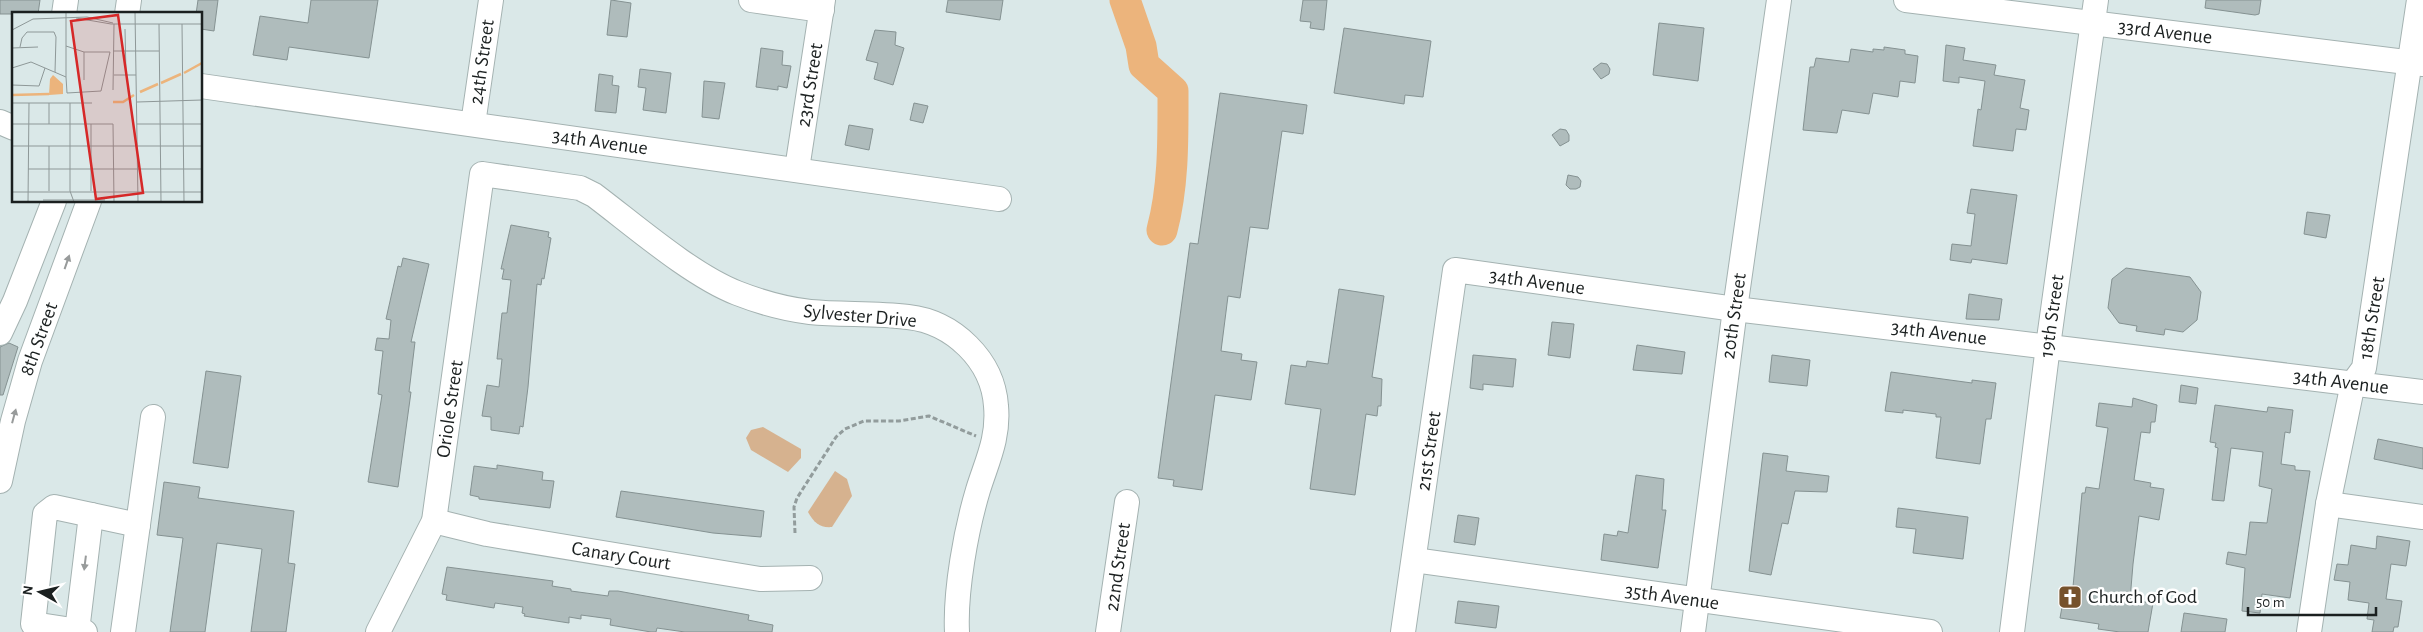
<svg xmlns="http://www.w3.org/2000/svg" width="2423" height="632" viewBox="0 0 2423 632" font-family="'Alegreya Sans',sans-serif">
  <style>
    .green { fill: #d6b28f }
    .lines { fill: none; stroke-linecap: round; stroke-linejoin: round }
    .river { stroke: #ecb47c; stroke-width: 31 }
    .building { fill: #afbcbc; stroke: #859292 }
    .minor-casing { stroke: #a4b2b1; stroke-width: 26 }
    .path { stroke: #929c9c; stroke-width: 3; stroke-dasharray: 5 2.5; stroke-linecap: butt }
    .minor { stroke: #fff; stroke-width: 24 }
    .oneway { fill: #989b9b }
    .labels { text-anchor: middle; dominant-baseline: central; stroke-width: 5; stroke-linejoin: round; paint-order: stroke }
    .street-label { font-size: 20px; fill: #1b2020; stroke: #fff }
    .poi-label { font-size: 20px; fill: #1b2020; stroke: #fff; text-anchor: start }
    .inset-river { fill: none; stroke: #ecb47c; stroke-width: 2.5 }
    .inset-road { fill: none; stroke: #8e9898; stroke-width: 1 }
    .view { fill: #d62828; fill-opacity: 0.15; stroke: #d62828; stroke-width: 2.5 }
    .inset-edge { fill: none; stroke: #1b2020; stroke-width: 2.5 }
  </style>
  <rect width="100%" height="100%" fill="#dae8e8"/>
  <!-- green -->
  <g class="green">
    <polygon points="763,427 801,449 801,458 788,472 751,450 746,438 751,430"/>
    <path d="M835,471l12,8 5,17 -20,31c-12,1 -18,-4 -24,-15z"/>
  </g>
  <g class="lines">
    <!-- river -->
    <path class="river" d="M1125,0l16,46 3,19 29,26c0,46 1,94 -11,139"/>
  </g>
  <!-- building -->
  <g class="building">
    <polygon points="0,0 40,0 38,14 0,14"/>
    <polygon points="198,0 218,0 214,31 201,29 201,14 196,14"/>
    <polygon points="311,0 378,0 369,58 289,47 287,60 253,55 260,16 308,23"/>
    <polygon points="611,0 631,3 627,37 607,35"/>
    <polygon points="948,0 1003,0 1000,20 946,12"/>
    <polygon points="1303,0 1327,0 1324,30 1310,28 1311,22 1300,21"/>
    <polygon points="2206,0 2261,0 2259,14 2255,15 2205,8"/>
    <polygon points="1659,23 1704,28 1698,81 1653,75"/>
    <polygon points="1344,28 1431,41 1423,97 1405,95 1404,104 1334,93"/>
    <polygon points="875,30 896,32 895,45 904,48 893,85 874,79 878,63 866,60"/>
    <polygon points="1946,45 1965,48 1963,60 1996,65 1994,75 2025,80 2020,108 2029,110 2026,130 2016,129 2013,151 1973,146 1978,109 1981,110 1985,81 1959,77 1959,83 1943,81"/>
    <polygon points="1884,47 1905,50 1905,54 1918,56 1915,83 1900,81 1898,97 1873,93 1869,114 1842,110 1837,133 1803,130 1810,67 1814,67 1816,58 1849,62 1851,49 1873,52 1873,49 1884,50"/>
    <polygon points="761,48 783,51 782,65 791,66 787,88 778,86 778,90 756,87"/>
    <polygon points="1601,63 1607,64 1610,69 1609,74 1601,79 1593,69"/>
    <polygon points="640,69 671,73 666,113 643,110 646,88 638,87"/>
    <polygon points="599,74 613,76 612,85 619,86 616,113 595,111"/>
    <polygon points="704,81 725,83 719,119 702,117"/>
    <polygon points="1220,93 1307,105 1303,134 1282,131 1268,229 1250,227 1240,298 1228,296 1221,351 1242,354 1241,360 1257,362 1251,400 1215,395 1202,490 1173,486 1174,480 1158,478 1190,243 1198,244"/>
    <polygon points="914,103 928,106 923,123 910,120"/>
    <polygon points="849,125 873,129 869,150 845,145"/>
    <polygon points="1560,129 1566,130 1569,135 1569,141 1560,146 1552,135"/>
    <polygon points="1568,175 1578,177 1581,181 1580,187 1576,189 1570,189 1566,185"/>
    <polygon points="1971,189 2017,195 2007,264 1972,259 1971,263 1950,260 1952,244 1971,246 1975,214 1967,213"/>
    <polygon points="2307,212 2330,215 2326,238 2304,234"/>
    <polygon points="511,225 549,232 548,237 551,238 544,279 542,278 541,285 537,284 528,387 523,427 520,426 519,434 491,430 491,417 482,416 487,385 499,387 502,359 497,359 502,313 507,313 511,280 502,279 504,269 501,269"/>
    <polygon points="403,258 429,264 411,342 415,342 409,392 411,392 398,487 368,482 382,395 378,394 383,351 375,350 377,338 389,339 391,320 386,319 398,266 401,267"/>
    <polygon points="2126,268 2190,277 2201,292 2197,320 2183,332 2165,329 2164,335 2136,331 2137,326 2119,323 2108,308 2112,279"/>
    <polygon points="1339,289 1384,296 1372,377 1382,379 1381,406 1378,406 1377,416 1366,414 1355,495 1310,489 1321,409 1285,404 1291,365 1306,367 1307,361 1328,364"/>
    <polygon points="1969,294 2002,299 1999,320 1966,319"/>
    <polygon points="1552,322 1574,324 1570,358 1548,355"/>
    <polygon points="9,343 18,347 3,395 0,395 0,347"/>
    <polygon points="1637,345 1685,352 1682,374 1633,370"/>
    <polygon points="1473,355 1516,359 1513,387 1483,384 1483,390 1470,388"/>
    <polygon points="1772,355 1810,360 1807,386 1769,382"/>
    <polygon points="206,371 241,376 228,468 193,463"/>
    <polygon points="1891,372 1972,383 1972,380 1996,383 1991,419 1986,419 1980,464 1936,458 1941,417 1936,417 1936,414 1903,410 1903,413 1885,411"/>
    <polygon points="2181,385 2198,388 2196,404 2179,402"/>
    <polygon points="2133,398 2157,405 2155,422 2151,422 2150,433 2141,432 2134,480 2151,483 2150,487 2164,489 2159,520 2139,516 2133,564 2130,600 2153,603 2148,632 2120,632 2098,629 2099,624 2060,618 2064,596 2072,597 2082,493 2085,493 2086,487 2099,489 2108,428 2096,426 2099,403 2132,407"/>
    <polygon points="2215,405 2267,412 2268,407 2293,410 2290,433 2285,432 2281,464 2295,466 2295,470 2310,471 2290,598 2262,594 2260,613 2242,611 2245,568 2226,564 2228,552 2246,555 2250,522 2267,523 2272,489 2259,486 2263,452 2231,448 2224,501 2212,500 2218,448 2215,447 2216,443 2210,442"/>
    <polygon points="2378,439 2423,448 2423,469 2374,459"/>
    <polygon points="1763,453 1788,456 1786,471 1829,476 1827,492 1795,491 1788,524 1782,523 1771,575 1749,571"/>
    <polygon points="497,465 543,472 542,480 554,481 550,508 479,499 479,497 470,495 474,466 497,469"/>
    <polygon points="1636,475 1664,479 1662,510 1666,510 1658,568 1601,560 1604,534 1617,536 1618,531 1628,533"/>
    <polygon points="164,482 200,487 198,498 294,511 288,563 295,564 286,632 251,632 262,549 217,543 205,632 170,632 183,538 157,535"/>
    <polygon points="621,491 764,511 761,537 713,533 616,517"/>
    <polygon points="1898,508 1968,517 1963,559 1913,553 1916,529 1896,527"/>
    <polygon points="1458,515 1479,518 1475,545 1454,542"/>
    <polygon points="2377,536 2410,541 2406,566 2391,564 2386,599 2402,601 2398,627 2394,627 2393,632 2372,632 2374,620 2367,619 2369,603 2348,600 2350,582 2334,580 2337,564 2348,565 2351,545 2376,549"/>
    <polygon points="447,567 553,581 552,586 571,589 571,591 608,596 609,591 618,591 749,615 748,620 773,625 772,632 685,632 657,628 656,632 651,632 610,625 611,619 581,615 581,619 569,617 569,623 524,616 525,614 522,613 523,607 495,603 494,608 446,600 447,595 442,594"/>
    <polygon points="1458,601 1499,606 1496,628 1455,623"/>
    <polygon points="2184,613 2227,619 2225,632 2181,632"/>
  </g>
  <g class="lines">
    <!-- minor casing -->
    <g class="minor-casing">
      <g id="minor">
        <polyline points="751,0 822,10"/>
        <polyline points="1906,0 2423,64"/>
        <polyline points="64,14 66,0"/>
        <polyline points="127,14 129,0"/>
        <polyline points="201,86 999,199"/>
        <polyline points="0,122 14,128"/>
        <polyline points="473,124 491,0"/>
        <polyline points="797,169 823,0"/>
        <polyline points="0,333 15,301 54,201"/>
        <polyline points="0,481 13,421 30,361 89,201"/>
        <polyline points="2328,504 2423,517"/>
        <polyline points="434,521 487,534 760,579 810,578"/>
        <polyline points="1414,560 1930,632"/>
        <polyline points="77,631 91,515"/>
        <polyline points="85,632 33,624 45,514 54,507 138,525"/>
        <polyline points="123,632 153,417"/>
        <path d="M378,632l56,-111 48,-347 98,14 14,7c40,30 97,80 143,98 23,9 47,16 73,19 32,3 65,1 98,5 45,5 85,43 88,89 3,32 -9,55 -18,84 -12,40 -23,101 -21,142"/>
        <polyline points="1108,632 1127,502"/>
        <polyline points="1403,632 1455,270 1735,309 2423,392"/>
        <polyline points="1693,632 1735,309 1779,0"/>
        <polyline points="2012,632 2048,346 2096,0"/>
        <polyline points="2309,632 2328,504 2353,383 2364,368 2419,0"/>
      </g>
    </g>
    <!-- path -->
    <polyline class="path" points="795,533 794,507 797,498 836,437 845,429 864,421 899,421 929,416 976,436"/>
    <!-- minor -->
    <use href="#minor" class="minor"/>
  </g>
  <!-- one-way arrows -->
  <defs><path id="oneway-solid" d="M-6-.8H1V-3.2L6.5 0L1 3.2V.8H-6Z" transform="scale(1.25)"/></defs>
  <g class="oneway">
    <use href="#oneway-solid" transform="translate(67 262) rotate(-71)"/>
    <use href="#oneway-solid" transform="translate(14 416) rotate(-75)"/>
    <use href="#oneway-solid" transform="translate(85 563) rotate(97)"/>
  </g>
  <!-- icons -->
  <defs>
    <g id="church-square" transform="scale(1.25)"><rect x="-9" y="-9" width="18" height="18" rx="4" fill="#76522c" stroke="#fff"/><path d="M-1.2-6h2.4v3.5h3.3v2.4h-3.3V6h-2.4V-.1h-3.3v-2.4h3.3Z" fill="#fff"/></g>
  </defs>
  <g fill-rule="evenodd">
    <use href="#church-square" x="2070" y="597"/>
  </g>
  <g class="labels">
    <!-- street labels -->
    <g class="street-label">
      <text transform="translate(2165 32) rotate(7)">33rd Avenue</text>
      <text transform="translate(482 62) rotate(-82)">24th Street</text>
      <text transform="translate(810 85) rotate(-81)">23rd Street</text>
      <text transform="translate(600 142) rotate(8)">34th Avenue</text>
      <text transform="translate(1537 282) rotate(8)">34th Avenue</text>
      <text transform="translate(860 316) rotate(5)">Sylvester Drive</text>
      <text transform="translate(1734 316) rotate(-82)">20th Street</text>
      <text transform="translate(2052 316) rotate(-82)">19th Street</text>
      <text transform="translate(2372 318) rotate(-81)">18th Street</text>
      <text transform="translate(1939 333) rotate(7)">34th Avenue</text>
      <text transform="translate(39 339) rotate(-70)">8th Street</text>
      <text transform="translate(2341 382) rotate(7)">34th Avenue</text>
      <text transform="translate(450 409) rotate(-82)">Oriole Street</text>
      <text transform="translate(1429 451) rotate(-82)">21st Street</text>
      <text transform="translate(621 556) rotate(9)">Canary Court</text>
      <text transform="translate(1118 567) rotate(-82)">22nd Street</text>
      <text transform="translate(1672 597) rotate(8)">35th Avenue</text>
    </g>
    <!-- poi labels -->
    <g class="poi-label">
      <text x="2088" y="597">Church of God</text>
    </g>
  </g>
  <!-- overview -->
  <g transform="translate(12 12)">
    <rect width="190" height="190" fill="#dae8e8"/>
    <path d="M41,63l10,9v10l-14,1 1,-16z" fill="#ecb47c"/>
    <path class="inset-river" d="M172,61l18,-10M149,71l20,-9M128,80l18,-8M0,83l37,-1M101,90h10l11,-7"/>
    <path class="inset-road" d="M54,0v65l1,16 34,-2 9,-39h-26l-18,-6M123,0l3,190M64,6l35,6h91M147,12l2,178M170,12l2,178M113,17l1,46M0,18l21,-11 54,-2 26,6M8,35l2,-9 5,-6h27l2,5 -1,35M0,36l26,-1M101,39h46M0,56l19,-6 35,15M102,63h22M72,68v-28M0,73l27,1 6,-18M101,78l1,-66M125,90l65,-2M0,91h80M58,91v88l4,11M0,112h101l1,78M37,112v-21M79,112v67M125,112h65M0,134h190M16,157h174M37,179v-45M0,180h190M31,188h62M16,190l1,-99"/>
    <path class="view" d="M106,3l25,178 -47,6 -25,-178z"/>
    <rect width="190" height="190" class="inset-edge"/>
  </g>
  <!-- north arrow -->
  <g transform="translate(40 592) rotate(278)" stroke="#ffffff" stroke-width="4" paint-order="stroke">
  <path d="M0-4L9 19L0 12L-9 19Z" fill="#1b2020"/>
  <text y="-8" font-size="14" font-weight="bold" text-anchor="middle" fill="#1b2020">N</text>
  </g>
  <!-- scale -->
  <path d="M2248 607v8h128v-8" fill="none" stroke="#1b2020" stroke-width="2.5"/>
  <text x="2256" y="607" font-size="15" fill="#1b2020" stroke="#ffffff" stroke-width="4" paint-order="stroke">50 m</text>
</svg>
